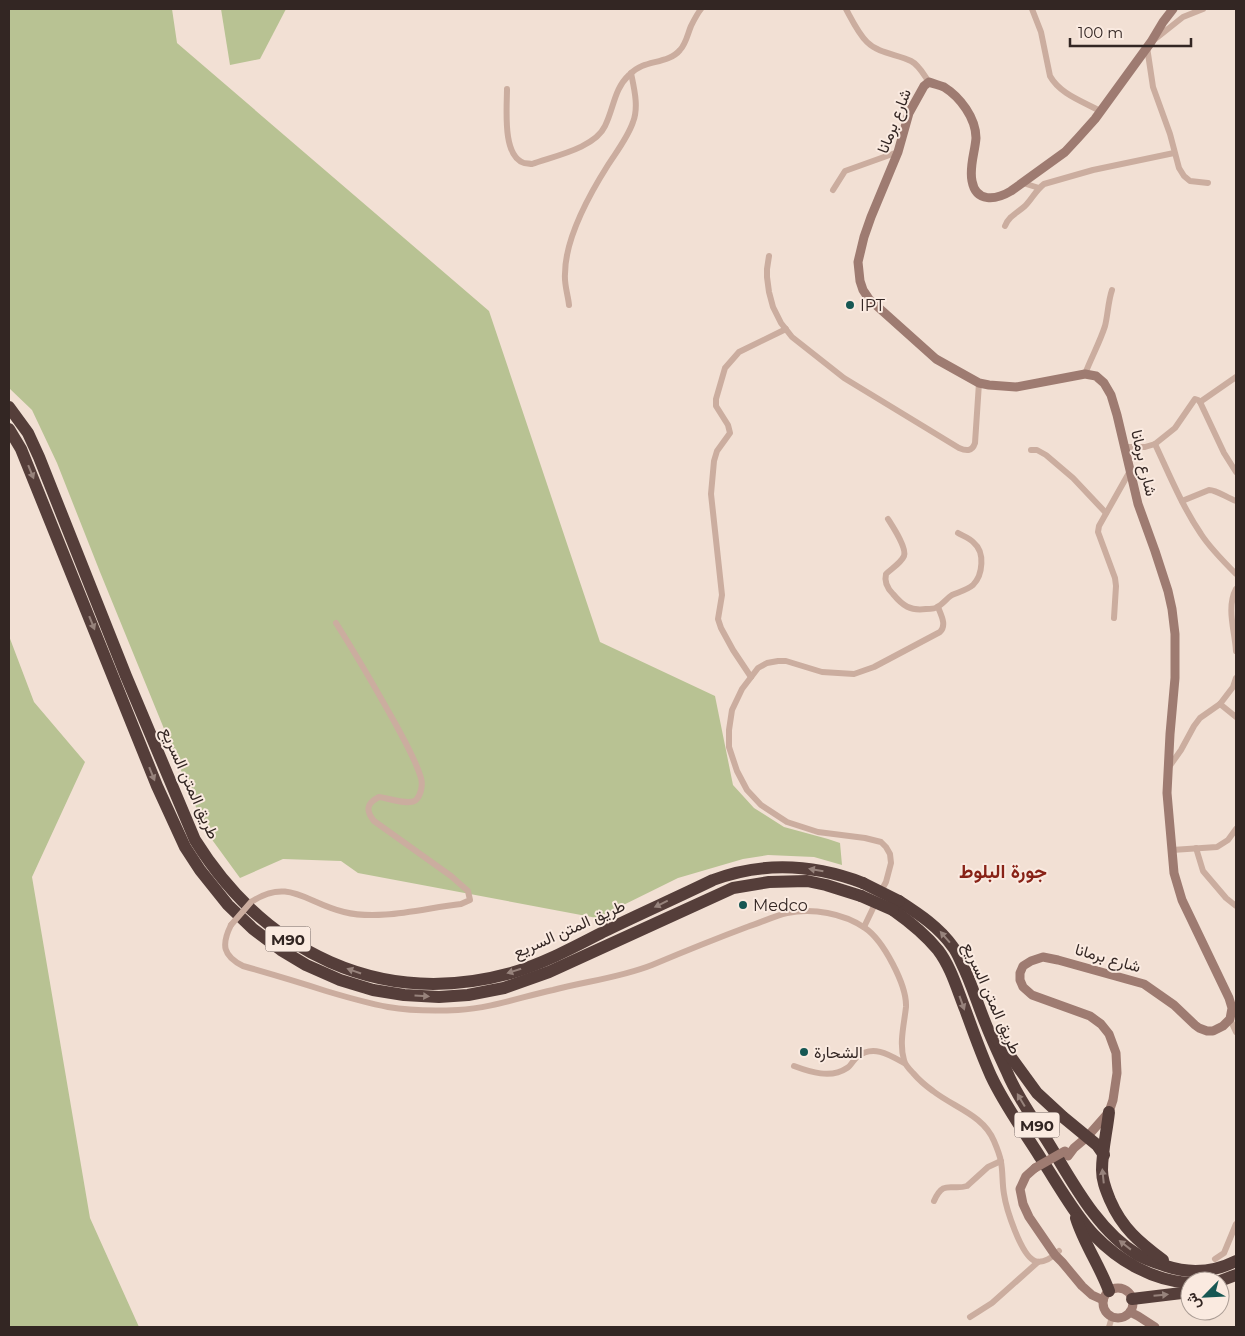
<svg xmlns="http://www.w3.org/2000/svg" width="1245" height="1336" viewBox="0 0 1245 1336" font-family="Montserrat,Vazirmatn,sans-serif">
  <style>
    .green { fill: #b8c293 }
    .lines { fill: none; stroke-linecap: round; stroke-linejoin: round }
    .street { stroke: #cbad9f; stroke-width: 6 }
    .secondary { stroke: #9e7b71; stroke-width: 9 }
    .highway { stroke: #553e3a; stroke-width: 12 }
    .street-bridge { stroke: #cbad9f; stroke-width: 6 }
    .secondary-bridge { stroke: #9e7b71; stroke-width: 9 }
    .highway-bridge { stroke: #553e3a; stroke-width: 12 }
    .oneway { fill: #97837c }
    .poi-dot { fill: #165753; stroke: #faeae0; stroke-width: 2 }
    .labels { text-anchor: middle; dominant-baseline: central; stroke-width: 4; stroke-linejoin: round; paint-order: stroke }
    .shield { fill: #faeae0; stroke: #6f615c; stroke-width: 1 }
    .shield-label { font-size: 15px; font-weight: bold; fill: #332623 }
    .street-label { font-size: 16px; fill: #332623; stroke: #faeae0 }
    .poi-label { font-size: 16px; fill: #332623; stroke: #faeae0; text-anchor: start }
    .quarter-label { font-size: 19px; font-weight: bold; fill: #882216; stroke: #faeae0 }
  </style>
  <rect width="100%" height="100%" fill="#f2e0d4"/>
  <!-- green -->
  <g class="green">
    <polygon points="9,9 172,9 177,43 489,311 600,642 715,696 733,785 754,808 784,827 828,839 840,843 842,865 814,857 768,855 743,859 678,878 597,918 358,873 341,861 283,859 240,878 213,841 198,812 100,572 57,463 32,410 9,388"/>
    <polygon points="221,9 286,9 260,59 230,65"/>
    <polygon points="9,636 34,702 85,762 32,877 90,1218 139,1327 9,1327"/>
  </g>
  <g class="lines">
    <!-- street -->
    <g class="street">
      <path d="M846,9c6,11 12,24 21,33 12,12 30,12 44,19 8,4 13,14 18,21"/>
      <path d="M1032,9l9,23 9,44c10,18 32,25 50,35"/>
      <polyline points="1154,40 1183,17 1203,9"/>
      <polyline points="1147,47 1153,87 1170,134 1179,168 1184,176 1190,181 1208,183"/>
      <path d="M507,89c0,19 -5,67 17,74 1,0 7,1 8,1 22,-8 63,-16 73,-38 9,-18 9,-37 24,-51 4,-4 8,-7 13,-9 12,-5 29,-5 38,-16 6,-6 8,-17 11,-24 3,-6 6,-12 10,-17"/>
      <polyline points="1023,183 1039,188"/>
      <polyline points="833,190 845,171 898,152"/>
      <path d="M1005,226c4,-10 12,-13 20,-20 7,-7 11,-16 19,-22l49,-14 81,-17"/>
      <path d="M769,256l-2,13v8l2,15 4,15 8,16 11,14 52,41 115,70c7,3 13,4 16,-5l4,-60"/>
      <path d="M569,305c-1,-10 -5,-21 -4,-31 0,-36 24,-79 43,-109 9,-14 20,-28 25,-43 6,-15 1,-34 -2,-49"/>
      <path d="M1085,374c6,-16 15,-32 20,-48 3,-12 3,-24 7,-36"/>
      <polyline points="1200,402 1236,377"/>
      <path d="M1155,444c14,30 27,62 46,90 9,14 23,28 35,40"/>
      <polyline points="1125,447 1145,447 1155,444 1175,428 1195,399 1198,400 1200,402 1224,453 1236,472"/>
      <polyline points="1031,450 1037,450 1046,455 1073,478 1106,513"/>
      <path d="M1182,501l27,-11c8,0 18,8 27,11"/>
      <path d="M888,519c5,8 19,29 16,37 -3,7 -13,13 -18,18 -2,8 1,14 7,20 10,12 17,17 33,15 3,0 9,0 11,-2 5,-2 10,-9 15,-12 7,-3 15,-5 21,-10 10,-10 12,-33 1,-42 -4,-5 -11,-7 -16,-10"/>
      <path d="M1236,589c-10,19 -1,42 0,62"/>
      <polyline points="1114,618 1116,586 1115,578 1098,532 1099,526 1130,471"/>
      <polyline points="751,677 733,650 721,628 718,619 722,595 711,494 714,461 717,451 730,433 728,425 716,406 716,399 725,368 739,352 786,329"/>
      <polyline points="1220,704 1236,717"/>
      <polyline points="1169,767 1181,750 1194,726 1200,718 1220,704 1233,687 1236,678"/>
      <polyline points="1196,848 1203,871 1226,898 1236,906"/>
      <polyline points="1172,850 1217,847 1228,840 1236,829"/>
      <path d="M880,893l6,-11 5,-19 -1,-9 -4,-7 -5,-5 -16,-4 -47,-6 -31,-10 -26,-17 -14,-15 -10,-19 -8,-24v-17l3,-20 10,-21 16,-21 9,-5 11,-2h8l36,11 32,2 20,-7 66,-35c7,-7 1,-17 -2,-25"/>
      <path d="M251,902c38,-25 55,1 93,10 36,9 80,-4 117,-8l9,-4 -2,-9 -17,-15 -77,-55c-9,-11 -7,-18 5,-24 9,1 30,9 37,3 5,-5 7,-15 5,-22 -6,-20 -17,-38 -26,-55 -19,-34 -38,-67 -59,-100"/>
      <path d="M231,925c-10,20 -8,31 12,41 28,8 55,16 83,25 20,6 41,12 62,16 23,4 48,4 70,3 33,-2 63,-13 95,-20 34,-9 66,-12 99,-25 31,-13 63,-26 95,-38 13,-4 27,-11 40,-14 26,-5 56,0 78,15 18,12 42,57 41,79 -2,18 -7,36 -2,53 1,5 6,10 9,13 6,7 13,13 20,18 22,17 50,24 61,50 3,7 6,14 7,21 2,10 1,21 3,32 2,14 17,62 31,67 8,3 18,-4 24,-10"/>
      <polyline points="864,927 876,902"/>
      <polyline points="1230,1019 1236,1032"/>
      <path d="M794,1066c16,6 37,13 53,2 4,-2 6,-8 10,-11 16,-13 33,-2 47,6"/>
      <path d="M934,1201c10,-22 17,-10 33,-15l21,-19 13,-6"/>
      <polyline points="1215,1259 1224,1253 1236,1224"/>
      <polyline points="970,1317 992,1303 1038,1262"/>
      <polyline points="1109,1327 1112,1317"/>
    </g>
    <!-- secondary -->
    <g class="secondary">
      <path d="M1068,1156l6,-8 13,-11 22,-25 4,-12 4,-27 -1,-20 -7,-19 -8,-10 -11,-8 -58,-21 -9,-8 -3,-7v-7l3,-7 8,-5 12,-4 15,3 86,24 30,21 21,20 4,3 8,3h6l10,-5 7,-7 2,-11 -3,-10 -47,-98 -8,-27 -7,-80 3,-59 5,-56v-44l-3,-25 -4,-18 -13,-40 -17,-47 -21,-89 -6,-20 -7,-12 -8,-7 -11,-2 -69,13 -27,-2 -10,-2 -43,-24 -67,-60 -6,-9 -3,-9 -2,-19 6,-25 7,-20 27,-65 11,-39 15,-27 5,-4c5,2 10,3 15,5 16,10 32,31 32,51 -1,14 -7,29 -4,43 4,22 24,19 39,10l54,-39 13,-14 17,-19 56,-77 12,-20 10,-13"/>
      <polyline points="1035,1168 1026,1176 1020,1189 1023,1204 1029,1217 1055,1255 1062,1262 1082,1286 1092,1295 1103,1300"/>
      <circle cx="1118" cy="1303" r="15"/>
      <polyline points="1130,1312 1138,1316 1155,1327"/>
    </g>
    <!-- highway -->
    <g class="highway">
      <path d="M9,407l19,26 11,24 87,219 69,164c70,112 185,169 316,133 34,-10 65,-27 96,-43 35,-17 71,-33 106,-50 51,-19 100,-16 150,3"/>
      <polyline points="9,429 21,449 157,786 185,847 200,870 228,905 253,929 281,950 306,965 340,980 373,990 404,995 439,997 468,995 504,988 549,972 733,888 769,882 807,881 826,885 861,896"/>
      <path d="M899,901c20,13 40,26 54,46 4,5 6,11 9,17 10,20 16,42 25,63 6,15 13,30 20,45 11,27 29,50 44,75 23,38 48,85 87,108 9,5 19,8 28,11 24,8 48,6 70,-5"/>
      <path d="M893,910c17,12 32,24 45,40 13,17 19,39 27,59 8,22 16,45 26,67 13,28 32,54 49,81 16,24 34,57 54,78 25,26 59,46 96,48"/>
      <polyline points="995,1037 1005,1049 1037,1093 1063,1117 1097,1145 1104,1155"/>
      <path d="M1109,1112c-2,19 -7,39 -7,58 0,11 4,20 8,30 12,28 29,42 53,60"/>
      <path d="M1076,1218c8,26 24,48 33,73"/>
      <polyline points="1220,1281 1236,1275"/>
      <polyline points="1132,1299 1190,1292"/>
    </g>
    <!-- street-bridge -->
    <polyline class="street-bridge" points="231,925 251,902"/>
    <!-- secondary-bridge -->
    <polyline class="secondary-bridge" points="1035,1168 1065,1151"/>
    <!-- highway-bridge -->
    <g class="highway-bridge">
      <polyline points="863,883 899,901"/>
      <polyline points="861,896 893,910"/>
    </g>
  </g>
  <!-- one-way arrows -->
  <defs><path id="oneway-solid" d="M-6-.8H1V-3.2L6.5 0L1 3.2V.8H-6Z" transform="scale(1.25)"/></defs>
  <g class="oneway">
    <use href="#oneway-solid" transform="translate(31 472) rotate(68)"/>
    <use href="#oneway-solid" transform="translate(92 623) rotate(68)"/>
    <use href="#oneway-solid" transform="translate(152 774) rotate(68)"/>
    <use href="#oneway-solid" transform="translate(816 870) rotate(-170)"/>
    <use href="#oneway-solid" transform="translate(661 904) rotate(154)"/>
    <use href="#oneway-solid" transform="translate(945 937) rotate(-131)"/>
    <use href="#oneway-solid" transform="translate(354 971) rotate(-161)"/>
    <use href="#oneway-solid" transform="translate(514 971) rotate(162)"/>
    <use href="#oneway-solid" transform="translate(422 996) rotate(3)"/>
    <use href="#oneway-solid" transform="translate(962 1003) rotate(70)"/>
    <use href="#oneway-solid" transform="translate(1021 1100) rotate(-121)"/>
    <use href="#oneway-solid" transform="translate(1103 1176) rotate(-96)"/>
    <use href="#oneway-solid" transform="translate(1125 1245) rotate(-142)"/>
    <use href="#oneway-solid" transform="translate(1161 1295) rotate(-5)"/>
  </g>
  <!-- markers -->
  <g class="poi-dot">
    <circle cx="850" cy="305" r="5"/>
    <circle cx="743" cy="905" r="5"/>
    <circle cx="804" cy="1052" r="5"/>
  </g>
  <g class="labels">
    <!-- shield labels -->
    <g class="shield">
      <rect x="265.5" y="926.5" width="45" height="25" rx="4"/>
      <rect x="1014.5" y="1112.5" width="45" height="25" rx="4"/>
    </g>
    <g class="shield-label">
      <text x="288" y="939">M90</text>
      <text x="1037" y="1125">M90</text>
    </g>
    <!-- street labels -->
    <g class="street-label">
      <text transform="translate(894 121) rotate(-69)">شارع برمانا</text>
      <text transform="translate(1144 463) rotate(77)">شارع برمانا</text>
      <text transform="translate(190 783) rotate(66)">طريق المتن السريع</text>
      <text transform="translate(569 929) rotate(-24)">طريق المتن السريع</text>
      <text transform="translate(1108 958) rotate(16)">شارع برمانا</text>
      <text transform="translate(992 998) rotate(66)">طريق المتن السريع</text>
    </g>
    <!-- poi labels -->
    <g class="poi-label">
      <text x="860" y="305">IPT</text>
      <text x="753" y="905">Medco</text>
      <text x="814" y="1052">الشحارة</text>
    </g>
    <!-- quarter labels -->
    <g class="quarter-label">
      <text x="1003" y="871">جورة البلوط</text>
    </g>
  </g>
  <!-- border -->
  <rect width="1245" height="1336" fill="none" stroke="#332623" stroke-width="20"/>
  <!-- north arrow -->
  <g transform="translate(1205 1296) rotate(246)"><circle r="24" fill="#faeae0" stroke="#aa9c94"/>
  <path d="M0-4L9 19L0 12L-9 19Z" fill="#165753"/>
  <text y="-8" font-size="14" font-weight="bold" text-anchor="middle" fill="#332623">ش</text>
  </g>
  <!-- scale -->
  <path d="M1070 38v8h121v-8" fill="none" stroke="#332623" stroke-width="2.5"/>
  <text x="1078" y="38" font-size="15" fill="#332623" stroke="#faeae0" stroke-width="4" paint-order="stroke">100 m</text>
</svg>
